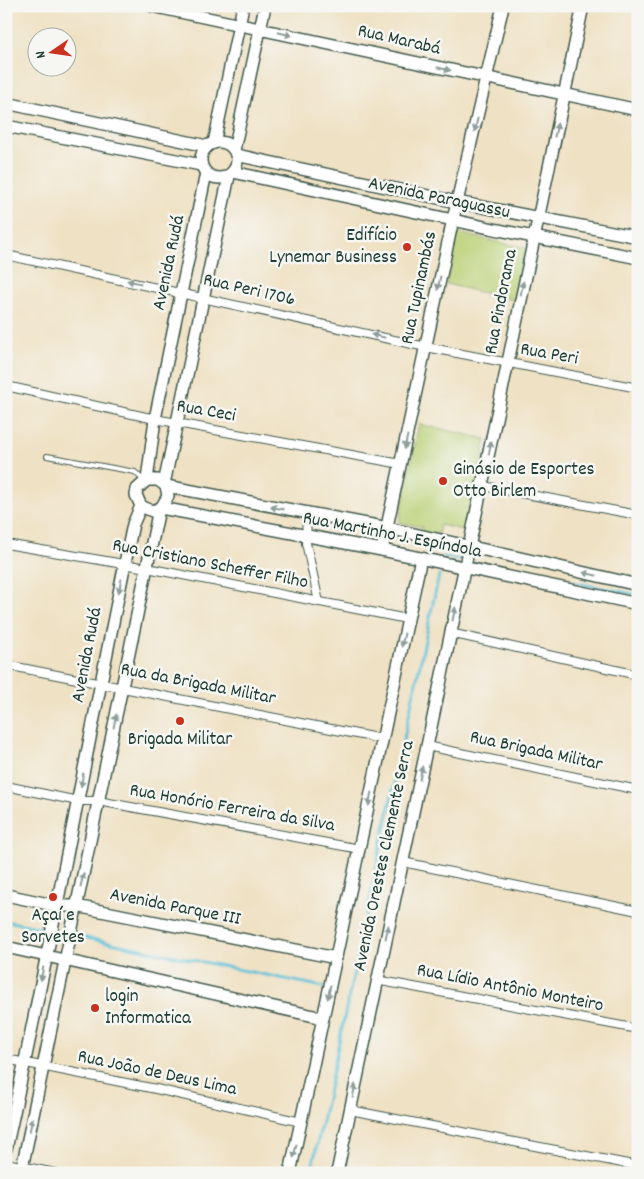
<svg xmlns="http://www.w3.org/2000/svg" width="644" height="1179" viewBox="0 0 644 1179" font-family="Dekko,sans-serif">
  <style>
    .green { fill: #b9d074; stroke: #6c8654 }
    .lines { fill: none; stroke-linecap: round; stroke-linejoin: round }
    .stream { stroke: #5ac0d7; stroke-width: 3 }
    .lane-casing { stroke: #3e5649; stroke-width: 6 }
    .street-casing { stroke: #3e5649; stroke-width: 10 }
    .secondary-casing { stroke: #3e5649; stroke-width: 14 }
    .lane { stroke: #fff; stroke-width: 4 }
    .street { stroke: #fff; stroke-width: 8 }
    .secondary { stroke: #fff; stroke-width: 11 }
    .oneway { fill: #8f9e9a }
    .poi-dot { fill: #c8321e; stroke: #f6f6f2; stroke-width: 2 }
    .labels { text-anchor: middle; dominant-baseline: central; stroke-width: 5; stroke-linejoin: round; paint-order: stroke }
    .street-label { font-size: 19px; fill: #1f3d34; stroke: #f6f6f2 }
    .poi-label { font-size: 19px; fill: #1f3d34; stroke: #f6f6f2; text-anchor: start }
  </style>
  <rect width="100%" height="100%" fill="#f6f6f2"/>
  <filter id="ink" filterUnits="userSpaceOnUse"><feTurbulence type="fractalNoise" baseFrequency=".02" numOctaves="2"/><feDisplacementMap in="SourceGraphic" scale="10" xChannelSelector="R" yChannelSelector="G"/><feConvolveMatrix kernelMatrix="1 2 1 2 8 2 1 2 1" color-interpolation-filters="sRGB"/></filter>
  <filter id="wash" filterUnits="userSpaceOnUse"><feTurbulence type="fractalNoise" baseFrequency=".0096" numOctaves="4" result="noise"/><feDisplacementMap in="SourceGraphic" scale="20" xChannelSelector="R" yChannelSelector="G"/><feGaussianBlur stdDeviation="1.12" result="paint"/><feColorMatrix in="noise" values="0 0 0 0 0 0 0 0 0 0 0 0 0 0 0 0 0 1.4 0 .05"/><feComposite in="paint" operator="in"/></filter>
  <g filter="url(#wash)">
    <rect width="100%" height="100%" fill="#efe1c3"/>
    <!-- green -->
    <g class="green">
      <polygon points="457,233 525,248 514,300 446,284"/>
      <polygon points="419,424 486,439 467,531 440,525 438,536 422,532 423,527 399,522"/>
    </g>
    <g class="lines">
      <!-- stream -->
      <g class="stream">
        <polyline points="444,557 460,560"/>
        <polyline points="474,563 638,595"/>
        <polyline points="6,921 42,928"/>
        <polyline points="77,936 324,987"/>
        <polyline points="311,1173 439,575"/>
      </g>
    </g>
  </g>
  <g filter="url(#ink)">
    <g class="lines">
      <!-- lane casing -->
      <g class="lane-casing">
        <polyline id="lane" points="47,456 135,472 144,481"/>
      </g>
      <!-- street casing -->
      <g class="street-casing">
        <g id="street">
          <polyline points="6,255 426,347 638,388"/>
          <polyline points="6,386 155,419 401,464"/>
          <polyline points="483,486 638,515"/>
          <polyline points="307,513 306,543 319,602"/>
          <polyline points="6,544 147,568 407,619"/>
          <polyline points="450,633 638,675"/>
          <polyline points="6,665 382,739"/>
          <polyline points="427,746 638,790"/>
          <polyline points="6,786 78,801 98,801 360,849"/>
          <polyline points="403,862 638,911"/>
          <polyline points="376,980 638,1029"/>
          <polyline points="6,1059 156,1089 301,1122"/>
          <polyline points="350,1110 638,1166"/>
          <polyline points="6,1163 55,1173"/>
        </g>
      </g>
      <!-- secondary casing -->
      <g class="secondary-casing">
        <g id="secondary">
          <polyline points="152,6 638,110"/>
          <polyline points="6,103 207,146"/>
          <polyline points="6,126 201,165"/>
          <circle cx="219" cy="160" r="18"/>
          <polyline points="214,143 243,6"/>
          <polyline points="234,150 265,6"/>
          <polyline points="236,155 457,202 638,237"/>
          <polyline points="233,172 494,229 638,258"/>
          <polyline points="147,480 158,480 166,486 388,528 638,585"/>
          <polyline points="164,484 229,176"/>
          <polyline points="141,506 152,511 161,508 382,550 638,604"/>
          <polyline points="161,508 168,496 166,486"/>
          <polyline points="382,550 453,219 503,6"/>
          <polyline points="6,895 58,906 76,906 336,958"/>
          <polyline points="6,947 323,1018"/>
          <path d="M6,1149c46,-208 84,-417 127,-625l8,-18 -5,-11 1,-6 10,-9 8,-61 51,-246"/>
          <polyline points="21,1173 159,509"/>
          <polyline points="290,1173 421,558"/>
          <path d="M337,1173c84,-389 161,-779 246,-1167"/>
        </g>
      </g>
      <!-- lane -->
      <use href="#lane" class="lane"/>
      <!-- street -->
      <use href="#street" class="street"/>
      <!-- secondary -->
      <use href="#secondary" class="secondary"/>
    </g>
    <!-- one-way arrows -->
    <defs><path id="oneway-solid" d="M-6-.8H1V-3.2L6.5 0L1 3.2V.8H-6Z" transform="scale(1.25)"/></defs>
    <g class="oneway">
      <use href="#oneway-solid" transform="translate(285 34) rotate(13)"/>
      <use href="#oneway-solid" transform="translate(444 69) rotate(13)"/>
      <use href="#oneway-solid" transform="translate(476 125) rotate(104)"/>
      <use href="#oneway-solid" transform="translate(556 130) rotate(-78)"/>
      <use href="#oneway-solid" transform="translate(134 282) rotate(-168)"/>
      <use href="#oneway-solid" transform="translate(439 283) rotate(102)"/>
      <use href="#oneway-solid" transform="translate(522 288) rotate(-79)"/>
      <use href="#oneway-solid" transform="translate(378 336) rotate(-167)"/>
      <use href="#oneway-solid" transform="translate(406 442) rotate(102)"/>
      <use href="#oneway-solid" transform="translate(490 448) rotate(-79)"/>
      <use href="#oneway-solid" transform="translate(277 508) rotate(-169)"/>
      <use href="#oneway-solid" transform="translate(590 574) rotate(-167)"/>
      <use href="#oneway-solid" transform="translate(120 586) rotate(102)"/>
      <use href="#oneway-solid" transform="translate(454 614) rotate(-77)"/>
      <use href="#oneway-solid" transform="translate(403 640) rotate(102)"/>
      <use href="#oneway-solid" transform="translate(115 721) rotate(-78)"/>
      <use href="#oneway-solid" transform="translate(421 773) rotate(-78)"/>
      <use href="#oneway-solid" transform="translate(82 780) rotate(100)"/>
      <use href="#oneway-solid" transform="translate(370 799) rotate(101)"/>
      <use href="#oneway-solid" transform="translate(82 880) rotate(-78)"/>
      <use href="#oneway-solid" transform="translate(387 932) rotate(-78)"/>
      <use href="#oneway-solid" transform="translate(42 974) rotate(101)"/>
      <use href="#oneway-solid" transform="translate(329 992) rotate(102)"/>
      <use href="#oneway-solid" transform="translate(354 1091) rotate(-79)"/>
      <use href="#oneway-solid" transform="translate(31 1125) rotate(-78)"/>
      <use href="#oneway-solid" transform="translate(295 1151) rotate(102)"/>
    </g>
  </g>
  <!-- markers -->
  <g class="poi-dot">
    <circle cx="407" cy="247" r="5"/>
    <circle cx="443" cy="481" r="5"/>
    <circle cx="180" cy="721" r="5"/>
    <circle cx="53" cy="897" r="5"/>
    <circle cx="95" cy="1008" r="5"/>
  </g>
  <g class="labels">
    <!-- street labels -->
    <g class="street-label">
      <text transform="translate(399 41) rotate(13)">Rua Marabá</text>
      <text transform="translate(439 199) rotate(12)">Avenida Paraguassu</text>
      <text transform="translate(170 263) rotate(-78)">Avenida Rudá</text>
      <text transform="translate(420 288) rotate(-78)">Rua Tupinambás</text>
      <text transform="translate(249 291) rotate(13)">Rua Peri 1706</text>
      <text transform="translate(502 302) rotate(-79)">Rua Pindorama</text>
      <text transform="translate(549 355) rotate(10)">Rua Peri</text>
      <text transform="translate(206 412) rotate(10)">Rua Ceci</text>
      <text transform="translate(392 536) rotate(11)">Rua Martinho J. Espíndola</text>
      <text transform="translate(210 565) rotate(11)">Rua Cristiano Scheffer Filho</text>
      <text transform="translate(88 655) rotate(-79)">Avenida Rudá</text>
      <text transform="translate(198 685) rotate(11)">Rua da Brigada Militar</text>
      <text transform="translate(536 752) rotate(12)">Rua Brigada Militar</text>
      <text transform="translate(232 809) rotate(10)">Rua Honório Ferreira da Silva</text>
      <text transform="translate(385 856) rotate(-78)">Avenida Orestes Clemente Serra</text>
      <text transform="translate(175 908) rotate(11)">Avenida Parque III</text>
      <text transform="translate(510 989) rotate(11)">Rua Lídio Antônio Monteiro</text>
      <text transform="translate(157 1074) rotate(12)">Rua João de Deus Lima</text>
    </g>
    <!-- poi labels -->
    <g class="poi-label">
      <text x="397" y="236" text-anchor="end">Edifício<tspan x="397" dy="22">Lynemar Business</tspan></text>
      <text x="453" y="470">Ginásio de Esportes<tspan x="453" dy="22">Otto Birlem</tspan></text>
      <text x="180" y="740" text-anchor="middle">Brigada Militar</text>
      <text x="53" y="916" text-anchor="middle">Açaí e<tspan x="53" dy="22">Sorvetes</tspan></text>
      <text x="105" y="997">login<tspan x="105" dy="22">Informatica</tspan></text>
    </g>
  </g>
  <!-- margin -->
  <rect width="644" height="1179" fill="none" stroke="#f6f6f2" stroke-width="25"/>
  <!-- north arrow -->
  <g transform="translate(52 52) rotate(257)"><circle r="24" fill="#f6f6f2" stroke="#a0aca6"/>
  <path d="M0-4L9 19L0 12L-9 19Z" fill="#c8321e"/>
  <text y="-8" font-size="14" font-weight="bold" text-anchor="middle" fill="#1f3d34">N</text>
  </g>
</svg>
